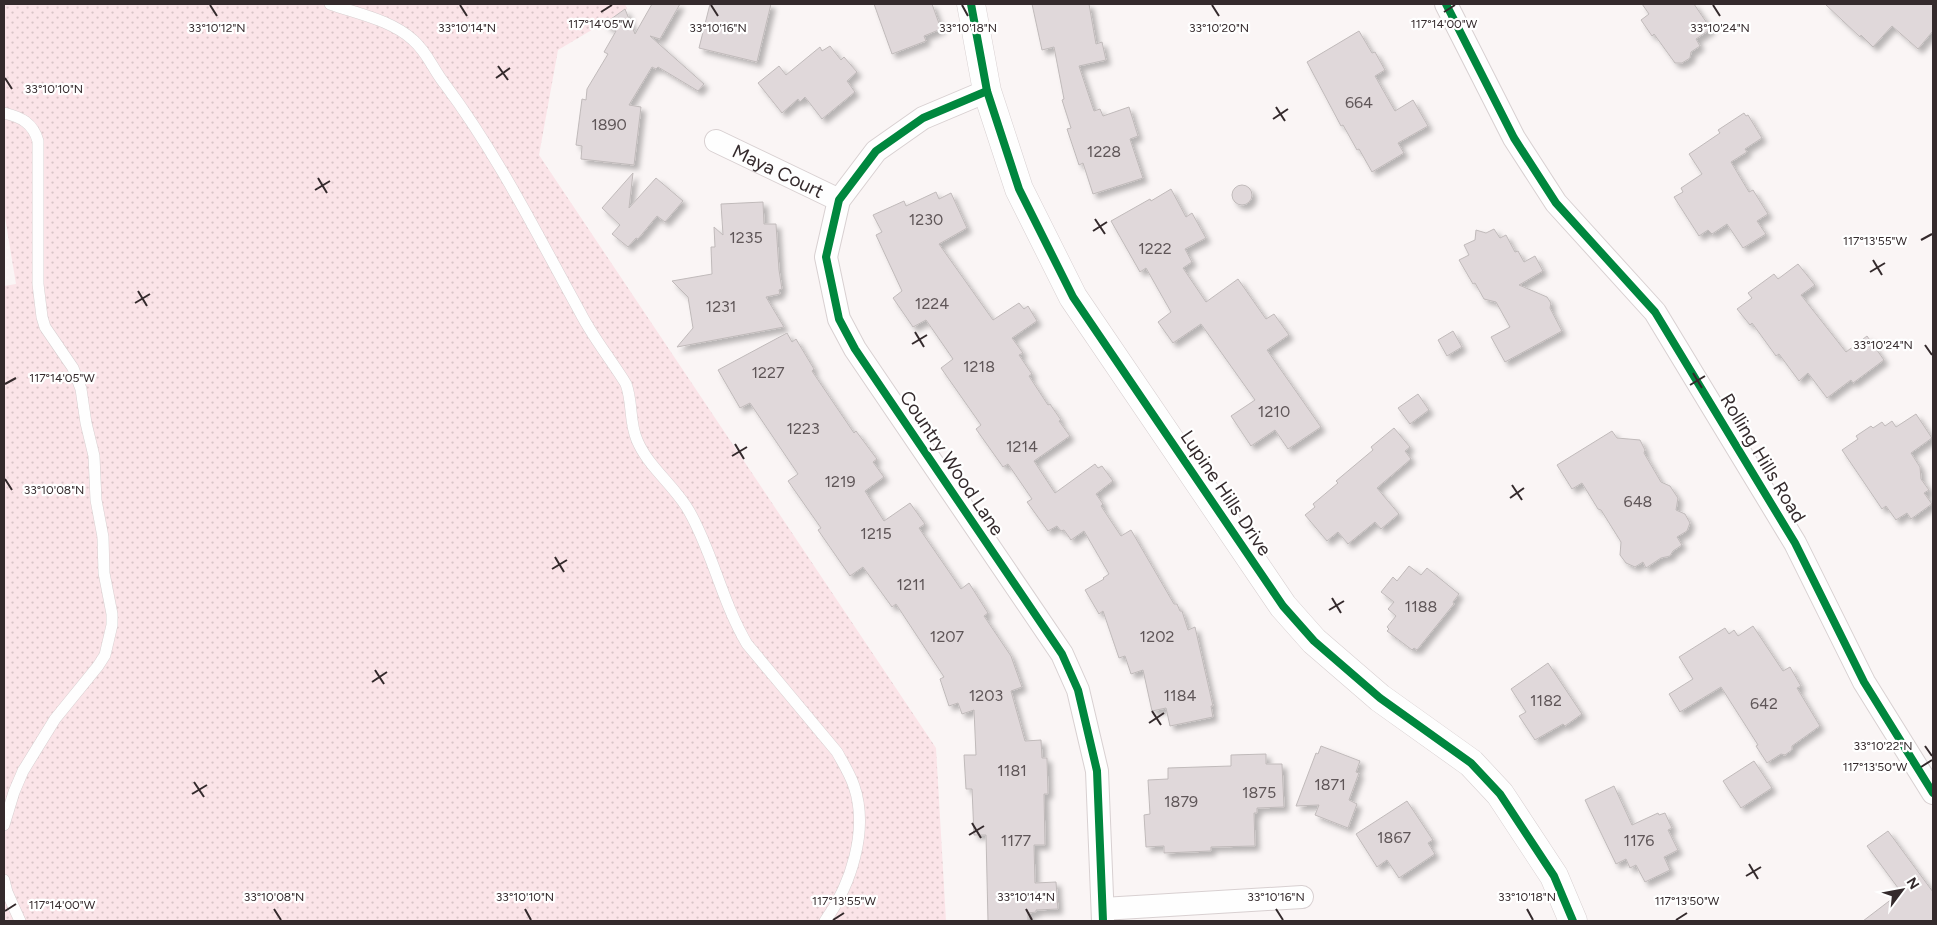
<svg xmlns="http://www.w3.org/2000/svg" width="1937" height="925" viewBox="0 0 1937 925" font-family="Figtree,sans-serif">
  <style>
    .grass { fill: url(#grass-dots) }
    .building { fill: #e0d8da; stroke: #c0baba; filter: url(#shadow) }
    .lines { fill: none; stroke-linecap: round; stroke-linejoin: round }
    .service-casing { stroke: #d8d0d1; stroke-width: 12 }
    .minor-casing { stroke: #d8d0d1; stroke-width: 24 }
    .tertiary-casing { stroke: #d8d0d1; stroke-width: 29 }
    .service { stroke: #fefefe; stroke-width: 11 }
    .minor { stroke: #fefefe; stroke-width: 22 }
    .tertiary { stroke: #fefefe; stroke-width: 28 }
    .cycleway-casing { stroke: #fff; stroke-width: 11 }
    .cycleway { stroke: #00873e; stroke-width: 8 }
    .ticks { fill: none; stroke: #342a2c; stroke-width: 2 }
    .labels { text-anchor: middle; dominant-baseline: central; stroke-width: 4.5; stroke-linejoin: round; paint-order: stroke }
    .number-label { font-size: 16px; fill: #5f5658 }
    .street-label { font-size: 19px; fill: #342a2c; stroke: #fff }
    .ticks-label { font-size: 12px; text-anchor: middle; fill: #342a2c; stroke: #fff; stroke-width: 4.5; stroke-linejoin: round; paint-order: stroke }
  </style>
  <defs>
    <pattern id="grass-dots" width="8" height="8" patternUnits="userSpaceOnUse" patternTransform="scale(1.25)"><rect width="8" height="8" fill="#fbe4e8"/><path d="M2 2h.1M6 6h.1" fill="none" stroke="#d8c4c7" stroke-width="1.8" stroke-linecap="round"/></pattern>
    <filter id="shadow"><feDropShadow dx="4.5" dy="4.5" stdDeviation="2.5" flood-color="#0004"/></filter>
  </defs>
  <rect width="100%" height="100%" fill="#faf5f5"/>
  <!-- grass -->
  <polygon class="grass" points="4,4 625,4 627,9 558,50 539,155 936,748 946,921 4,921 4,286 16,284 4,211"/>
  <!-- building -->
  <g class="building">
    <polygon points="652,4 680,4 660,39 650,36 704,84 698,91 658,67 656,69 652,67 629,105 641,107 634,165 581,159 582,146 576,145 582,99 586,100 587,89 608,54 604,52 616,31 604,24 625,9 635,34"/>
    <polygon points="710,4 771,4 757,62 699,48"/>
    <polygon points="874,4 932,4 941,29 924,36 926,41 892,54"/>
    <polygon points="1032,4 1089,4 1096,44 1102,42 1106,60 1079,66 1094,111 1100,109 1103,116 1129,107 1138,136 1130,139 1143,178 1093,194 1083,163 1079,165 1067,129 1071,128 1062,100 1064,99 1054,47 1042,50"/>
    <polygon points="1642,4 1694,4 1711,29 1696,39 1700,46 1691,52 1690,58 1682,63 1675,63 1654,34 1652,36 1641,20 1649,14"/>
    <polygon points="1825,4 1933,4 1933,31 1918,49 1892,26 1873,47 1861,35 1860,37"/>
    <polygon points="1359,31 1372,53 1375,52 1385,70 1375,76 1395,111 1413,100 1428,126 1398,143 1404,153 1372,172 1359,149 1357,150 1343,125 1341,126 1307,62"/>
    <polygon points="830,46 841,60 844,57 857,72 847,81 855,92 822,119 805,97 800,102 798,99 782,113 758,83 779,66 786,75 820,47 822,51"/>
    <polygon points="1744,113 1746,116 1748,115 1762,138 1745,149 1747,152 1731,162 1749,192 1753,190 1768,214 1757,221 1766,234 1743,248 1727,224 1712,234 1708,230 1699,236 1674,197 1683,192 1681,188 1702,174 1689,154 1720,133 1718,130"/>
    <polygon points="633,173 629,208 656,178 683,201 665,222 657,216 638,239 636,238 628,247 612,234 620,225 602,208"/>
    <circle cx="1242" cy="195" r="10"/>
    <polygon points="1171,189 1186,217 1192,213 1206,238 1185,249 1192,262 1183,268 1206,302 1238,279 1266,319 1274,314 1289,335 1267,350 1321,427 1288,449 1275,430 1251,446 1231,416 1255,400 1201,324 1173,343 1158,322 1171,312 1146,268 1140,272 1111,221 1150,199 1151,201"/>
    <polygon points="936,192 939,199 951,193 967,228 939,244 993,320 1019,303 1024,309 1028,306 1037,321 1012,338 1023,353 1019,355 1032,374 1029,376 1048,405 1050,404 1061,420 1059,421 1070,436 1034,461 1055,493 1095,464 1098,468 1102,466 1113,481 1096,494 1103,504 1101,506 1121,536 1131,530 1174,604 1177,604 1180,611 1182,611 1188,630 1195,627 1213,706 1211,706 1213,717 1170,726 1166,708 1152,711 1143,670 1131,674 1125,656 1119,658 1103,611 1099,614 1085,590 1104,579 1103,578 1109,574 1084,531 1071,540 1064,530 1061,531 1057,526 1048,531 1027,502 1032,499 1008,464 1003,467 976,429 981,425 941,368 953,359 926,320 913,327 893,298 902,291 876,235 882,232 873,215 904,201 906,206"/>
    <polygon points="763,202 764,224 776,224 779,270 782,289 779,290 780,294 766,297 784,327 677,347 693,328 688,297 672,281 712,274 711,247 715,247 714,227 723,235 721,204"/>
    <polygon points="1494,229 1500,238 1506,235 1515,252 1518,251 1524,262 1535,256 1543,271 1519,285 1547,297 1551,303 1550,308 1562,331 1505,362 1491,337 1510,327 1496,302 1484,299 1475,283 1473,284 1459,260 1469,255 1464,245 1475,240 1476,230 1486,233"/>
    <polygon points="1798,264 1815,285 1801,295 1846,352 1867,336 1884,360 1853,383 1851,380 1827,398 1808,373 1799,381 1779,354 1776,356 1752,323 1750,325 1737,309 1752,298 1748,293 1774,274 1778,279"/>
    <polygon points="1453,331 1462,347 1447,356 1438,340"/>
    <polygon points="787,333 792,342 796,339 814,369 812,371 854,433 856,431 877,459 873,462 884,477 865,491 884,521 910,503 925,524 919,528 961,589 969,583 988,613 984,616 1011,656 1022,687 1011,691 1025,741 1041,740 1042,758 1047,758 1048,794 1044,794 1045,845 1034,845 1035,883 1056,882 1058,909 1036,910 1036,912 1028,913 1028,921 988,921 986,835 974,835 972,789 966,789 964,755 976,755 974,710 962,714 958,703 949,706 940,679 944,677 896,604 892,607 863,567 850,576 818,530 821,528 788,481 798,474 750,403 740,408 718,370"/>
    <polygon points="1418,394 1429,410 1410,424 1398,408"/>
    <polygon points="1916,414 1932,438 1911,453 1920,467 1921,479 1929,490 1924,493 1932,504 1911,519 1907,513 1896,520 1886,506 1882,509 1842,450 1858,439 1856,436 1871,426 1873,428 1882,422 1885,426 1892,421 1896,427"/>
    <polygon points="1394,428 1410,447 1405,451 1411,459 1377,488 1399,514 1381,529 1375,522 1348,544 1338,532 1327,541 1305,515 1315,507 1313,504 1338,483 1336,481 1373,450 1371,447"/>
    <polygon points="1612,431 1617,438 1640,440 1645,450 1644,453 1661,482 1670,486 1678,498 1676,510 1685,514 1690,523 1687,531 1677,537 1682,545 1673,551 1670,556 1661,558 1646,568 1643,562 1635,567 1626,563 1620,555 1621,542 1601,510 1598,509 1582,483 1572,489 1557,465"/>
    <polygon points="1409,566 1421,575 1427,568 1459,594 1453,602 1454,604 1417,650 1414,648 1412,650 1387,631 1389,629 1387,627 1396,616 1388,609 1394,602 1381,592 1393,577 1397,581"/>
    <polygon points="1753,626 1783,671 1790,667 1801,686 1797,688 1820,726 1792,746 1792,750 1785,755 1781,754 1767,763 1756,746 1758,745 1721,687 1680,712 1669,694 1693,679 1679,657 1725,628 1729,634 1734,630 1738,636"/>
    <polygon points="1548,663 1582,714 1565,726 1563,724 1535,740 1519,716 1526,712 1511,689"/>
    <polygon points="1321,746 1360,761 1356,772 1359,773 1349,800 1357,804 1348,828 1315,815 1319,805 1296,806 1316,753 1318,754"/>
    <polygon points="1266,754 1266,764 1282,764 1284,807 1257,808 1257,813 1254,813 1255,846 1211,847 1211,851 1164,853 1164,846 1146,847 1144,815 1150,814 1148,780 1168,779 1168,768 1231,766 1231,755"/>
    <polygon points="1754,761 1772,788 1741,808 1723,781"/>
    <polygon points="1614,786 1632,825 1658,813 1659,815 1665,813 1672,828 1668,830 1678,850 1664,857 1670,870 1645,882 1636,865 1630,868 1626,859 1616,864 1585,800"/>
    <polygon points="1407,801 1433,840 1428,843 1435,854 1399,878 1387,860 1377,867 1356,834"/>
    <polygon points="1888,831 1933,892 1933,921 1863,921 1901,892 1867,846"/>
  </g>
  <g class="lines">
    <!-- service casing -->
    <g class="service-casing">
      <g id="service">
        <path d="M330,4c28,10 61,16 83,36 14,12 20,29 31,43 54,72 94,153 137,231 13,25 31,47 45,70 7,19 3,38 11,56 11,27 38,46 52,71 24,42 33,91 58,133l90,108c6,11 13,22 17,34 15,44 -3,99 -29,135"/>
        <path d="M4,113c17,4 29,10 34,28v143l4,33 3,10 28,41 8,21 5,34 8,33 2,44 7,37 1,36 8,41v11l-7,30 -7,11 -43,53 -32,52 -9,21 -10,33"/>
        <polyline points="4,880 7,892 20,921"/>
      </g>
    </g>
    <!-- minor casing -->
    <g class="minor-casing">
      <g id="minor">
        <polyline points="1446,4 1514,138 1556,203 1655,312 1795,543 1864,682 1933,793"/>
        <polyline points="987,91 923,118 876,151 839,200 826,257 839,319 855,349 1062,654 1078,690 1097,771 1103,921"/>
        <path id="s1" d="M716,141l123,59"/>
        <polyline points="1103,909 1302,897"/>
      </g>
    </g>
    <!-- tertiary casing -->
    <g class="tertiary-casing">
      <polyline id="tertiary" points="971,4 987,91 1019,189 1073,297 1283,606 1314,641 1380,698 1471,763 1500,794 1554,876 1573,921"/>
    </g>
    <!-- service -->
    <use href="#service" class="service"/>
    <!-- minor -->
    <use href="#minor" class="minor"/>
    <!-- tertiary -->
    <use href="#tertiary" class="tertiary"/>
    <!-- cycleway casing -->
    <g class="cycleway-casing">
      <g id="cycleway">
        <polyline points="971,4 987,91 1019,189 1073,297 1283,606 1314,641 1380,698 1471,763 1500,794 1554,876 1573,921"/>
        <polyline points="1446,4 1514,138 1556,203 1655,312 1795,543 1864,682 1933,793"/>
        <polyline points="987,91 923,118 876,151 839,200 826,257 839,319 855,349 1062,654 1078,690 1097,771 1103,921"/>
      </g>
    </g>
    <!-- cycleway -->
    <use href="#cycleway" class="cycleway"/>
  </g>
  <!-- ticks -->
  <path class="ticks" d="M210,5l7,11M460,5l7,11M711,5l7,11M962,5l6,11M1212,5l7,11M1713,5l7,11M601,12l11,-7M1444,12l11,-7M498,66l10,14M5,78l7,11M496,78l14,-10M1276,107l9,14M1273,119l15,-10M318,178l9,15M315,190l15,-9M1095,219l10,15M1093,231l14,-9M1921,240l11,-6M1873,260l9,15M1870,272l15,-9M138,291l9,15M135,303l15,-9M915,332l9,15M912,344l15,-9M1925,345l7,10M1693,373l9,15M5,384l11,-6M1690,385l15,-9M735,444l9,15M732,456l15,-9M5,479l7,11M1512,485l10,15M1510,498l14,-10M555,557l9,15M552,569l15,-9M1332,598l9,15M1329,610l15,-9M375,670l9,14M372,682l15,-10M1152,711l9,14M1149,723l15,-10M1925,746l7,10M1921,767l11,-7M194,782l10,15M192,794l15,-9M972,823l9,15M969,835l15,-9M1749,864l9,15M1746,876l15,-9M274,909l7,11M525,909l6,11M1026,909l6,11M1276,909l7,11M1527,909l6,11M5,911l11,-7M833,920l11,-7M1676,920l11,-7"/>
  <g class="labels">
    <!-- number labels -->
    <g class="number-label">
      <text x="1359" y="102">664</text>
      <text x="609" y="124">1890</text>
      <text x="1104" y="151">1228</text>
      <text x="926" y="219">1230</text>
      <text x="746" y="237">1235</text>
      <text x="1155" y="248">1222</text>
      <text x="932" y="303">1224</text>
      <text x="721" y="306">1231</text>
      <text x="979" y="366">1218</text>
      <text x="768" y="372">1227</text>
      <text x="1274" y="411">1210</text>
      <text x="803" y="428">1223</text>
      <text x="1022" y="446">1214</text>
      <text x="840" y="481">1219</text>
      <text x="1638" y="501">648</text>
      <text x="876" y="533">1215</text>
      <text x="911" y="584">1211</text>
      <text x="1421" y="606">1188</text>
      <text x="947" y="636">1207</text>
      <text x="1157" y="636">1202</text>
      <text x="986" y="695">1203</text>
      <text x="1180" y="695">1184</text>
      <text x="1546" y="700">1182</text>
      <text x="1764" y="703">642</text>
      <text x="1012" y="770">1181</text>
      <text x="1330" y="784">1871</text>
      <text x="1259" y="792">1875</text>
      <text x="1181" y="801">1879</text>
      <text x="1394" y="837">1867</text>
      <text x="1016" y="840">1177</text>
      <text x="1639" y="840">1176</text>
    </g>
    <!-- street labels -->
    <g class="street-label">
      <text stroke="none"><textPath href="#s1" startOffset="69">Maya Court</textPath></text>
      <text transform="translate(1763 458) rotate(59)">Rolling Hills Road</text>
      <text transform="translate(952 463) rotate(56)">Country Wood Lane</text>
      <text transform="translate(1226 493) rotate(56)">Lupine Hills Drive</text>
    </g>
  </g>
  <g class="ticks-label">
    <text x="601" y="28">117°14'05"W</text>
    <text x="1444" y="28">117°14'00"W</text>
    <text x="217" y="32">33°10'12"N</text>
    <text x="467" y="32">33°10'14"N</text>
    <text x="718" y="32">33°10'16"N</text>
    <text x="968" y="32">33°10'18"N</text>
    <text x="1219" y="32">33°10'20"N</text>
    <text x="1720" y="32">33°10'24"N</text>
    <text x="54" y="93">33°10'10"N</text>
    <text x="1875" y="245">117°13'55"W</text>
    <text x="1883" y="349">33°10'24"N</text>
    <text x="62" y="382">117°14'05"W</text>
    <text x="54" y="494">33°10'08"N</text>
    <text x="1883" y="750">33°10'22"N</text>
    <text x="1875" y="771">117°13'50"W</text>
    <text x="274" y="901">33°10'08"N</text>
    <text x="525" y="901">33°10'10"N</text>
    <text x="1026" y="901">33°10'14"N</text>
    <text x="1276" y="901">33°10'16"N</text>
    <text x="1527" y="901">33°10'18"N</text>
    <text x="844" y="905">117°13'55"W</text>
    <text x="1687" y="905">117°13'50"W</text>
    <text x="62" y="909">117°14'00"W</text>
  </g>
  <!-- border -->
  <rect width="1937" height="925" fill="none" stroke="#342a2c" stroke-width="10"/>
  <!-- north arrow -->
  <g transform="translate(1902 890) rotate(58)" stroke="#ffffff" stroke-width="4" paint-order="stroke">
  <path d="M0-4L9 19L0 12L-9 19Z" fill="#342a2c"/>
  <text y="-8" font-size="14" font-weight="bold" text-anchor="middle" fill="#342a2c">N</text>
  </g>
</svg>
